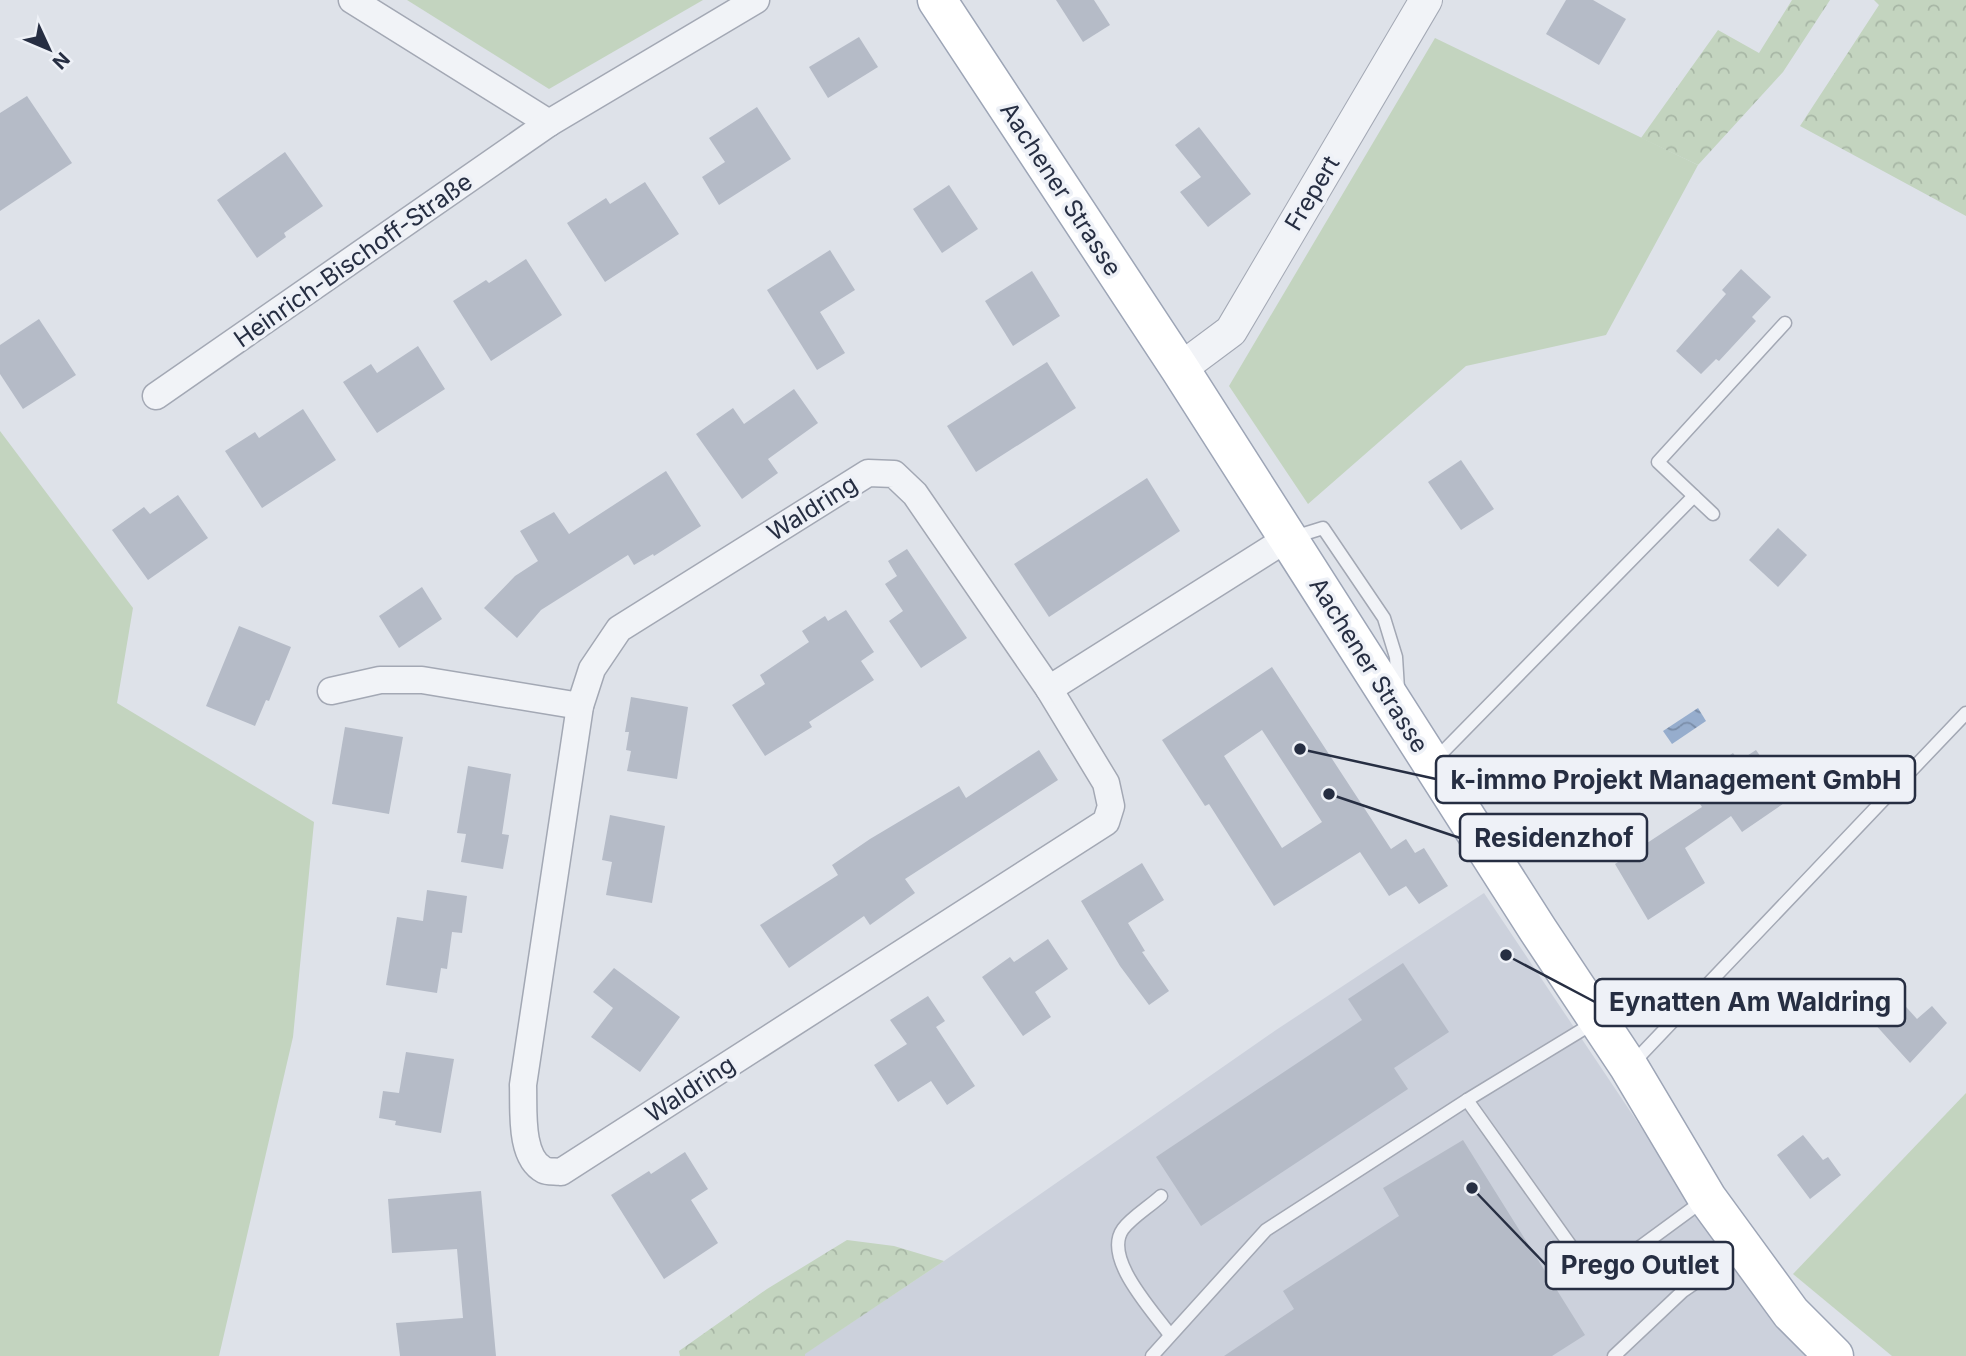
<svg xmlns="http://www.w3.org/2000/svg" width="1966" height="1356" viewBox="0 0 1966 1356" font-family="Inter,sans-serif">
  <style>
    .built { fill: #ccd1dc }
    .grass { fill: #c3d4bf }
    .forest { fill: url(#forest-crowns) }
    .water { fill: url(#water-waves) }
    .building { fill: #b5bbc7; fill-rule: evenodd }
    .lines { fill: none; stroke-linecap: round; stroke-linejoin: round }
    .service-casing { stroke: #a3a8b4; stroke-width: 15 }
    .minor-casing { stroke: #a3a8b4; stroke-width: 29 }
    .tertiary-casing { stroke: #a3a8b4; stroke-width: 34 }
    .primary-casing { stroke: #9da5b6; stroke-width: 41 }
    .service { stroke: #f1f3f7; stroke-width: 12 }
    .minor { stroke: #f1f3f7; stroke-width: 26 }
    .tertiary { stroke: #f1f3f7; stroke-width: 32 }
    .primary { stroke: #fff; stroke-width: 38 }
    .labels { text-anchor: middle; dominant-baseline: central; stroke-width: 7; stroke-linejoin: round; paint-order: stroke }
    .street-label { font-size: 24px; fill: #262e42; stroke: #eef1f7 }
    .leader { fill: none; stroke: #262e42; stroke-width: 2.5 }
    .callout-dot { fill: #262e42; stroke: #eef1f7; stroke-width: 2.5 }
    .callout { fill: #eef1f7; stroke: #262e42; stroke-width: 2.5 }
    .callout-label { font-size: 26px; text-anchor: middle; font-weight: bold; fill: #262e42 }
  </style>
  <defs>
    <pattern id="forest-crowns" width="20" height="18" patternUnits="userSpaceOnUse" patternTransform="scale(1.75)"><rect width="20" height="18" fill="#c3d4bf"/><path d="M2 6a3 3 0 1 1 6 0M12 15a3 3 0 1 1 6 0" fill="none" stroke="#a7b6a5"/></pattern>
    <pattern id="water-waves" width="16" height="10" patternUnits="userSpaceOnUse" patternTransform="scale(1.75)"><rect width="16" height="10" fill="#96adcd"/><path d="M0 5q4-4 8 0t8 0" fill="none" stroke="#7a8da8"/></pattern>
  </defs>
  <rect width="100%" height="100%" fill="#dee2e9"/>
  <!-- built -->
  <polygon class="built" points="1484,893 1746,1284 1808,1356 805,1356 804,1354 944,1261 1276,1030"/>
  <!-- grass -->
  <g class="grass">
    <polygon points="407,0 703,0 549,89"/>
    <polygon points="1435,38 1698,165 1606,335 1466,366 1308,504 1229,386"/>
    <polygon points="0,431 133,608 117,703 314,822 293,1037 219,1356 0,1356"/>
    <polygon points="1966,1093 1966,1356 1892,1356 1793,1274"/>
  </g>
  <!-- forest -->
  <g class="forest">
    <polygon points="1792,0 1830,0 1783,72 1698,165 1641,138 1718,30 1759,53"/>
    <polygon points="1874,0 1966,0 1966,216 1800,126 1879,5"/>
    <polygon points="847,1240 894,1246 944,1261 805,1354 805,1356 680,1356 679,1351 767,1289"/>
  </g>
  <!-- water -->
  <polygon class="water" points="1698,708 1706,721 1672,744 1663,731"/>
  <!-- building -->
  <g class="building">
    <polygon points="1056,0 1094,0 1110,25 1083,42"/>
    <polygon points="1566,0 1593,0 1626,19 1599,65 1546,34"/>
    <polygon points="859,37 878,67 828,98 809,67"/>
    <polygon points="27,96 72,163 0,211 0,113"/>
    <polygon points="757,107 791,159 719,205 702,177 725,162 709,138"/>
    <polygon points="1199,127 1251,194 1208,227 1180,192 1201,177 1175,145"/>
    <polygon points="285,152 323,206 284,233 286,237 257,258 217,200"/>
    <polygon points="645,182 679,234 605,282 567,223 606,198 610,204"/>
    <polygon points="949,185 978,229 942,253 913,209"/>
    <polygon points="830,250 855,290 820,312 845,353 817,370 767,290"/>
    <polygon points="526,259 562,315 491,361 453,301 486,280 489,283"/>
    <polygon points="1741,269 1771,297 1752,317 1756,321 1719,361 1716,359 1701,374 1676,351 1726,294 1722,290"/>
    <polygon points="1032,271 1060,316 1013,346 985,301"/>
    <polygon points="39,319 76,375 23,409 0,374 0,345"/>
    <polygon points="418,346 445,389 377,433 343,382 371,364 377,373"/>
    <polygon points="1047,362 1076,408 976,472 947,426"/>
    <polygon points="794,389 818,423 768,459 778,473 742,499 696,434 733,408 744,424"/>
    <polygon points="303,409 336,460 262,508 225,451 255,432 259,438"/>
    <polygon points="1461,460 1494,509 1461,530 1428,482"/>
    <polygon points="666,471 701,526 654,556 653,554 634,565 628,555 541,610 517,638 484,608 515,576 538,561 520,531 554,512 569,534"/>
    <polygon points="1147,478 1180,531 1049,617 1014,564"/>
    <polygon points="178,495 208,538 148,580 112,530 144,507 150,514"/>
    <polygon points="1778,528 1807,555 1778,587 1749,560"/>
    <polygon points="907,549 967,638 921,668 889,621 903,611 885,584 897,576 888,561"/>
    <polygon points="422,587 442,619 399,648 379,616"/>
    <polygon points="846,610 874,652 861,661 874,680 809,722 812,727 765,756 732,705 765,684 760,675 809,642 802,631 825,616 828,621"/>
    <polygon points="239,626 291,647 269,701 266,700 255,726 206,706"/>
    <path d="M1272,667l119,182 15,-10 9,14 9,-5 24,38 -29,18 -13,-18 -17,10 -29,-44 -86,54 -65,-102 -4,2 -43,-66zM1262,730l60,92 -40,26 -58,-92z"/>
    <polygon points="631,697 688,707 677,779 627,771 631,751 626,750 629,732 625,732"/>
    <polygon points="345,727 403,737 389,814 332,804"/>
    <polygon points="1039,750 1058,780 905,879 915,893 870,925 864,916 789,968 760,925 838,875 832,865 870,839 959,786 966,798"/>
    <polygon points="1756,750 1790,799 1742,832 1731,816 1685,848 1705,883 1648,920 1615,864 1702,807 1677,770 1697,757 1706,771 1733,753 1739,761"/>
    <polygon points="468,766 511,774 502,834 509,835 503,869 461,862 466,834 457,833"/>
    <polygon points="610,815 665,826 652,903 606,895 612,862 602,860"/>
    <polygon points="1142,863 1164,900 1128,923 1145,951 1142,952 1169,991 1149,1005 1120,966 1081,901"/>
    <polygon points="427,890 467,896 462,933 452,932 447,969 441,968 437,993 386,985 397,917 423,921"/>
    <polygon points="1048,939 1068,969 1035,992 1051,1017 1023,1036 982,977 1010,957 1014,962"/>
    <polygon points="1403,963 1449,1032 1394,1068 1408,1089 1201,1226 1156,1157 1362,1020 1348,999"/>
    <polygon points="614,968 680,1017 640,1072 591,1037 613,1008 593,992"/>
    <polygon points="1888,987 1917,1019 1932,1006 1947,1023 1910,1063 1863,1011"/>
    <polygon points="928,996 945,1021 936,1027 975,1086 947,1105 931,1081 898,1102 874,1065 907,1044 890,1020"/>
    <polygon points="406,1052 454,1059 441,1133 395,1125 396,1121 379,1118 383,1091 399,1093"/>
    <polygon points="1803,1135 1823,1160 1828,1157 1841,1175 1810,1199 1777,1155"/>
    <polygon points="1463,1140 1585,1335 1552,1356 1224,1356 1294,1309 1283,1291 1399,1216 1383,1188"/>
    <polygon points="685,1152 708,1189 691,1200 718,1243 664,1279 611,1195 649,1171 651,1174"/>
    <polygon points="481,1191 496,1356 400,1356 396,1323 463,1318 457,1249 392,1253 388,1199"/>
  </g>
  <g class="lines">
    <!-- service casing -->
    <g class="service-casing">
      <g id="service">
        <polyline points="1713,514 1658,462 1785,323"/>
        <polyline points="1294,537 1323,528 1384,618 1396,657 1398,689"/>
        <polyline points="1434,761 1694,496"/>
        <polyline points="1631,1065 1966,713"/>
        <polyline points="1467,1100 1595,1280 1704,1200"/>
        <path d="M1161,1196c-12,11 -29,21 -38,33 -21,29 31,83 47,106"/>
        <polyline points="1152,1356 1266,1230 1467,1100 1595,1022"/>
        <polyline points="1614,1356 1683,1291 1740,1252"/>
      </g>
    </g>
    <!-- minor casing -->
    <g class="minor-casing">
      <g id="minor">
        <polyline points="352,0 549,123"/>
        <polyline points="156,396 549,123 756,0"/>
        <path d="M868,473l26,1 21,20 134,195 57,94 5,23 -5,16 -545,350c-5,-1 -13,0 -17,-2 -25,-13 -20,-62 -21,-85l57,-379 12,-37 27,-40z"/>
        <polyline points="1049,689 1288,538"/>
        <polyline points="331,691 380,680 422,680 580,706"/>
      </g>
    </g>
    <!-- tertiary casing -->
    <g class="tertiary-casing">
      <polyline id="tertiary" points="1180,369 1231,331 1426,0"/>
    </g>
    <!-- primary casing -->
    <g class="primary-casing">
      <polyline id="primary" points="937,0 1180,369 1538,930 1629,1067 1707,1198 1791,1313 1834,1356"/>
    </g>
    <!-- service -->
    <use href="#service" class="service"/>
    <!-- minor -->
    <use href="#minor" class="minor"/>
    <!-- tertiary -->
    <use href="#tertiary" class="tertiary"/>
    <!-- primary -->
    <use href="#primary" class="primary"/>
  </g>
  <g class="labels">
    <!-- street labels -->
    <g class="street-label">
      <text transform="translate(1061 189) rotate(57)">Aachener Strasse</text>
      <text transform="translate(1312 193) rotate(-59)">Frepert</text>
      <text transform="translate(353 260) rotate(-35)">Heinrich-Bischoff-Straße</text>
      <text transform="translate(812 508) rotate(-32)">Waldring</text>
      <text transform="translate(1369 665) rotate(58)">Aachener Strasse</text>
      <text transform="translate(690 1089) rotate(-33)">Waldring</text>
    </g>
  </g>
  <!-- callouts -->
  <path class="leader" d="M1300 749L1436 779M1329 794L1460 838M1506 955L1595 1002M1472 1188L1546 1265"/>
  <g class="callout-dot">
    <circle cx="1300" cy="749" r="7"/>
    <circle cx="1329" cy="794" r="7"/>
    <circle cx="1506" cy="955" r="7"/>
    <circle cx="1472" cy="1188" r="7"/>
  </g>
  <g class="callout">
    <rect x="1436" y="756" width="479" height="47" rx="7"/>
    <rect x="1460" y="814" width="187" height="47" rx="7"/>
    <rect x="1595" y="979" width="310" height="47" rx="7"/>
    <rect x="1546" y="1242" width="187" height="47" rx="7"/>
  </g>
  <g class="callout-label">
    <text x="1676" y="789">k-immo Projekt Management GmbH</text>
    <text x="1554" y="847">Residenzhof</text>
    <text x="1750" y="1011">Eynatten Am Waldring</text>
    <text x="1640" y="1274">Prego Outlet</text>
  </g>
  <!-- north arrow -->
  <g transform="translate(49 49) rotate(134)" stroke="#eef1f7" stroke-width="5" paint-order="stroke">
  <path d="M0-5L12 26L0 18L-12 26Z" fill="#262e42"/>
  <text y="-10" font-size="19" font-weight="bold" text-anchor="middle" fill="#262e42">N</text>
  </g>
</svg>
